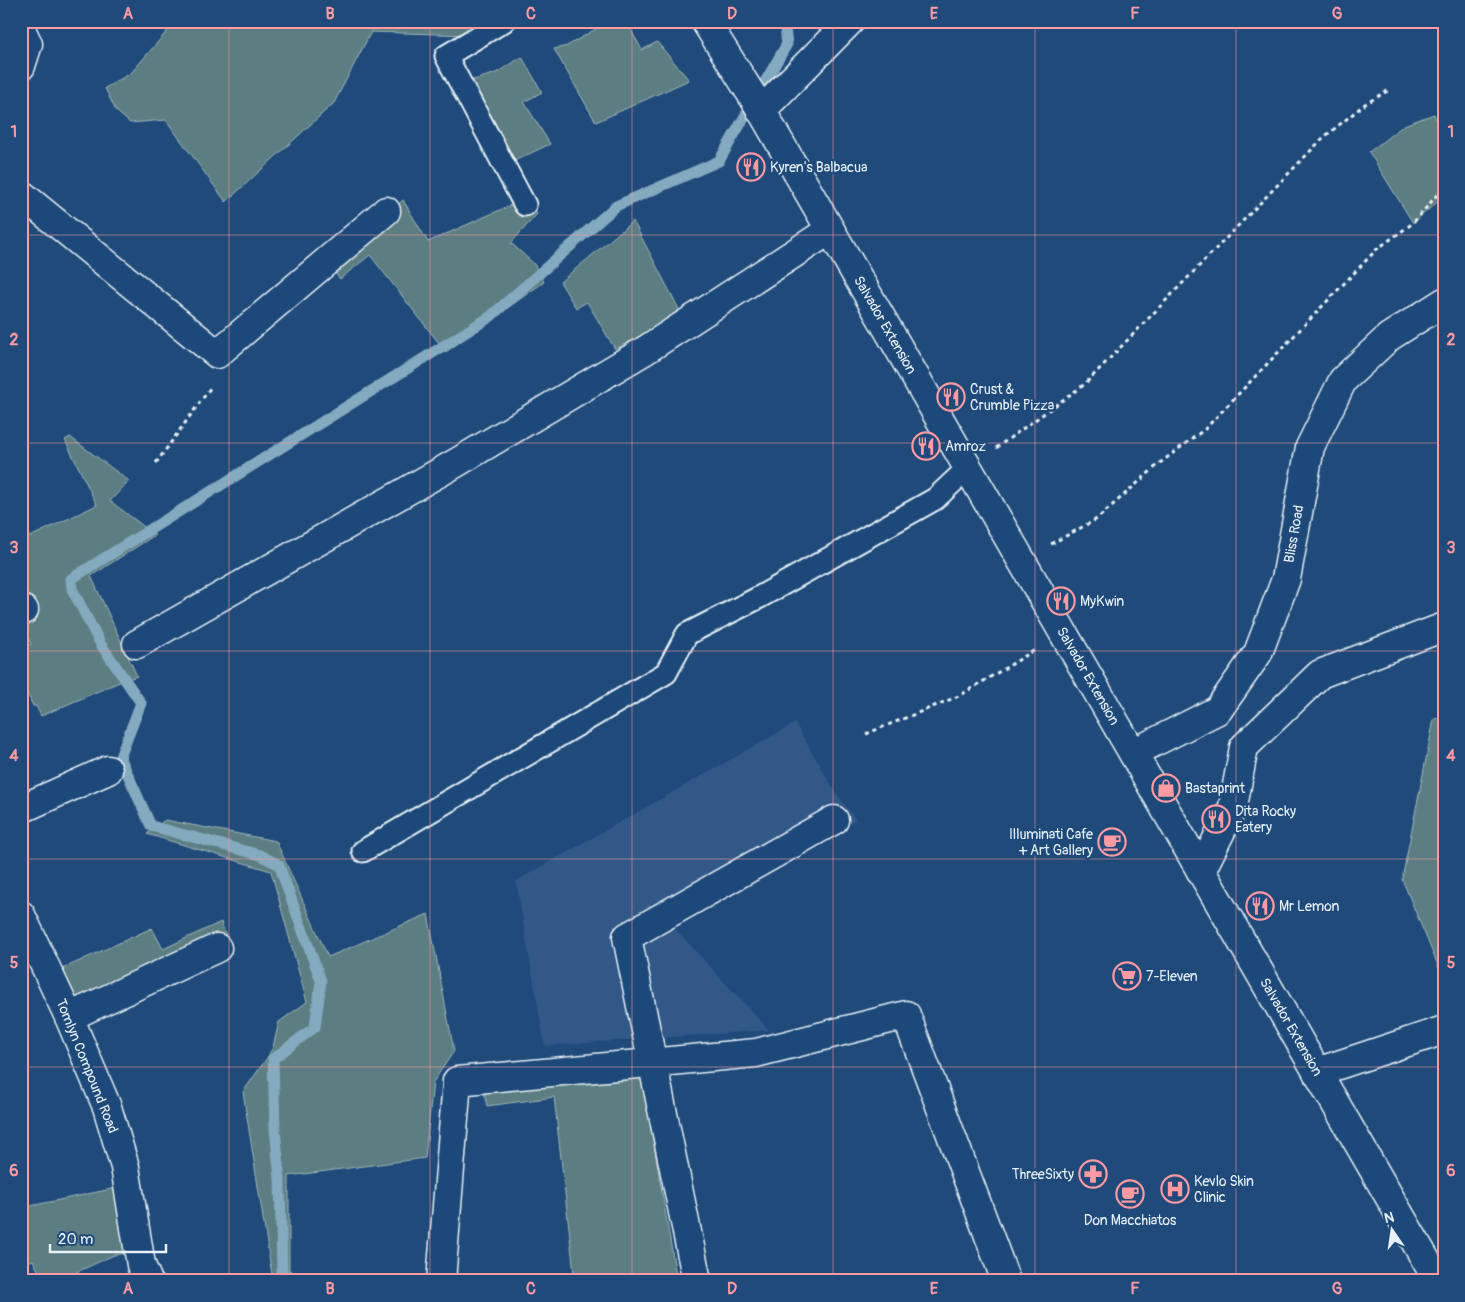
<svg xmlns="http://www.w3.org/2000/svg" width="1465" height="1302" viewBox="0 0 1465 1302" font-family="Pangolin,sans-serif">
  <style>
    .built { fill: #305888 }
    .green { fill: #5c7d81; stroke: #a2b7bc }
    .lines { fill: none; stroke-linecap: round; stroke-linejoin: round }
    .stream { stroke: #84aac0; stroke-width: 11 }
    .service-casing { stroke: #e8f1f8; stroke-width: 25 }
    .minor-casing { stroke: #e8f1f8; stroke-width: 31 }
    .secondary-casing { stroke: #e8f1f8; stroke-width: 31 }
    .path { stroke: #e8f1f8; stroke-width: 3; stroke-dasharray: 4 4; stroke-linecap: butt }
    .service { stroke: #1f4a7a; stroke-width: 21 }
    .minor { stroke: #1f4a7a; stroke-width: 28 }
    .secondary { stroke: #1f4a7a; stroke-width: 28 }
    .grid { fill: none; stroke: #ff9aa2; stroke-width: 1; stroke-opacity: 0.55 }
    .labels { text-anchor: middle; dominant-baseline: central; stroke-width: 5; stroke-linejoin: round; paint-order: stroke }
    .poi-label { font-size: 14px; fill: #e8f1f8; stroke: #1f4a7a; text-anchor: start }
    .street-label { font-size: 14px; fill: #e8f1f8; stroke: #1f4a7a }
    .neatline { fill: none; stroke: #ff9aa2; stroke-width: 2 }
    .grid-label { font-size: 16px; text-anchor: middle; font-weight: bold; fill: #ff9aa2 }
  </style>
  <rect width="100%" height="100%" fill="#1f4a7a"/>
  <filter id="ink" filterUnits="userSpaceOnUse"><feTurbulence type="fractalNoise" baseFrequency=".02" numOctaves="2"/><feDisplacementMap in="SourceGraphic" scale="10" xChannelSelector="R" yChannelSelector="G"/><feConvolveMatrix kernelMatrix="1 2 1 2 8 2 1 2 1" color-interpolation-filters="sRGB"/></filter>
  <g filter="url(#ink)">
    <!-- built -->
    <polygon class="built" points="795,723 833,788 856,820 665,918 769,1030 545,1046 516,881"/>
    <!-- green -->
    <g class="green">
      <polygon points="176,21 463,21 471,35 371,32 334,103 226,202 166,120 130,123 116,111 105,88 131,73"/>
      <polygon points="609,21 626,21 642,50 657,42 689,80 596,122 554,49 567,46"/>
      <polygon points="522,57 542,92 524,102 550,144 512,162 537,214 511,243 534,264 544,282 446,352 370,255 340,279 330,267 403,200 428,242 511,205 458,85 496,73"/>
      <polygon points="1434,114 1440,128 1444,128 1444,196 1413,223 1369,152 1404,125"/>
      <polygon points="633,221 682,315 615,349 587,302 576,308 560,282"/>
      <polygon points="70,437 129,481 110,501 155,535 91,576 137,676 117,683 41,716 36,706 33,706 21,680 21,648 31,644 21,622 21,533 26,531 30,537 97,505 65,440"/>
      <polygon points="1444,718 1444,980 1402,879 1434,719"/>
      <polygon points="165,820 276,841 328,957 428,914 454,1051 433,1082 425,1158 289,1176 289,1270 308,1281 273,1281 243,1092 267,1058 273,1047 279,1022 307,1002 271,871 147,834"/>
      <polygon points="221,922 226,936 78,1005 62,969 152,928 163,949"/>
      <polygon points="642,1074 677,1281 575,1281 554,1097 487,1106 484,1091"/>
      <polygon points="121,1187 129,1253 114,1255 57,1281 43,1281 33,1260 21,1265 21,1208"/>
    </g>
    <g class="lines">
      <!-- stream -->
      <polyline class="stream" points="295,1281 282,1273 280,1179 275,1129 273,1059 315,1027 321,981 279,865 260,855 151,826 120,757 141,703 100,643 72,589 71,579 490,317 616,206 719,161 787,44 784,21"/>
      <!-- service casing -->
      <g class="service-casing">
        <g id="service">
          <polyline points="504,21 446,56 525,205"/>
          <polyline points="363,851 666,673 687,634 758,598 935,499 968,468"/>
        </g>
      </g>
      <!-- minor casing -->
      <g class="minor-casing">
        <g id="minor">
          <polyline points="21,29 28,44 21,66"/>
          <polyline points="761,111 850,21"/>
          <polyline points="21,194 217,354 386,211"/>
          <polyline points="21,611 24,610"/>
          <polyline points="137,644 456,463 644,351 830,230"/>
          <polyline points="1133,753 1218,710 1258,653 1286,579 1310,447 1343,380 1389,337 1444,302"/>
          <polyline points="21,809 108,770"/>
          <polyline points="1201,871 1233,807 1244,747 1320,674 1444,627"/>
          <polyline points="21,915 69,1017 107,1107 125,1167 141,1265 148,1281"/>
          <polyline points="69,1017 217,948"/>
          <polyline points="1317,1072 1444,1030"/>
          <polyline points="441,1281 457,1081 756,1053 906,1015 1006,1281"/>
          <polyline points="697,1281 627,937 834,820"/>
        </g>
      </g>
      <!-- secondary casing -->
      <g class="secondary-casing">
        <polyline id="secondary" points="705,21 757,103 1438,1281"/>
      </g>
      <!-- path -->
      <g class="path">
        <polyline points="996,448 1085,384 1323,138 1365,104 1389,90"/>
        <polyline points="156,463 211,387"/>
        <polyline points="1051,544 1097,519 1160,463 1205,429 1377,249 1413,223 1444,187"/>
        <polyline points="866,734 959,696 1035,650"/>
      </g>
      <!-- service -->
      <use href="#service" class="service"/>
      <!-- minor -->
      <use href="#minor" class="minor"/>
      <!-- secondary -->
      <use href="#secondary" class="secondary"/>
    </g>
  </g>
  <!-- grid -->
  <path class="grid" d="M229,21v1260M430,21v1260M632,21v1260M833,21v1260M1035,21v1260M1236,21v1260M21,235h1423M21,443h1423M21,651h1423M21,859h1423M21,1067h1423"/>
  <!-- icons -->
  <defs>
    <g id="restaurant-ring" transform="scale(1.4375)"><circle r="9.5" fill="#1f4a7a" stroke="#ff9aa2" stroke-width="1.5"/><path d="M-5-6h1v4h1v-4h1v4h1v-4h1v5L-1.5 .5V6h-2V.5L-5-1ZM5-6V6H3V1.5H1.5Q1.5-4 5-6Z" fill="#ff9aa2"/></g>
    <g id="shop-ring" transform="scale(1.4375)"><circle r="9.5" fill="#1f4a7a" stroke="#ff9aa2" stroke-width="1.5"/><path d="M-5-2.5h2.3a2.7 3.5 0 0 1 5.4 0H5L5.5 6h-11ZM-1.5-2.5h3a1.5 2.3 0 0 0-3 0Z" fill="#ff9aa2"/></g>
    <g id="cafe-ring" transform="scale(1.4375)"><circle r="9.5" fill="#1f4a7a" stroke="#ff9aa2" stroke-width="1.5"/><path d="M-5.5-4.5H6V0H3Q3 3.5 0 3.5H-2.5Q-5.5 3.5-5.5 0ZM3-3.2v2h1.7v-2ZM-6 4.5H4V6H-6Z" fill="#ff9aa2"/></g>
    <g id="supermarket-ring" transform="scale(1.4375)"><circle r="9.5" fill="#1f4a7a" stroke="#ff9aa2" stroke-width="1.5"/><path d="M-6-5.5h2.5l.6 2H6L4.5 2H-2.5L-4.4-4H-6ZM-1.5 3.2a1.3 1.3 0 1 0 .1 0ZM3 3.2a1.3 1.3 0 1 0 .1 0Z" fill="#ff9aa2"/></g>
    <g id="pharmacy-ring" transform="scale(1.4375)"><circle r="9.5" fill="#1f4a7a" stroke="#ff9aa2" stroke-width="1.5"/><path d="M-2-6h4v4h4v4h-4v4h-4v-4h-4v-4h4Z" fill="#ff9aa2"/></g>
    <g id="hospital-ring" transform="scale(1.4375)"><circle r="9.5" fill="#1f4a7a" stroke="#ff9aa2" stroke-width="1.5"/><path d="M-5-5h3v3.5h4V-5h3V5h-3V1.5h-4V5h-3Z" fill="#ff9aa2"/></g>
  </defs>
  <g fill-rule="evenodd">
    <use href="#restaurant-ring" x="751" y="167"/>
    <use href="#restaurant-ring" x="951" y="397"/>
    <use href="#restaurant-ring" x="926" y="446"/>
    <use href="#restaurant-ring" x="1061" y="601"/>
    <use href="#shop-ring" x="1166" y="788"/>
    <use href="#restaurant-ring" x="1216" y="819"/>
    <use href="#cafe-ring" x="1112" y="842"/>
    <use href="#restaurant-ring" x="1260" y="906"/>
    <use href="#supermarket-ring" x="1127" y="976"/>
    <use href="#pharmacy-ring" x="1093" y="1174"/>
    <use href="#hospital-ring" x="1175" y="1189"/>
    <use href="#cafe-ring" x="1130" y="1194"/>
  </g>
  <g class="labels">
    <!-- poi labels -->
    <g class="poi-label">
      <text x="770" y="167">Kyren's Balbacua</text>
      <text x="970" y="389">Crust &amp;<tspan x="970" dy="16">Crumble Pizza</tspan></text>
      <text x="945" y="446">Amroz</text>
      <text x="1080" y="601">MyKwin</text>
      <text x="1185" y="788">Bastaprint</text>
      <text x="1235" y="811">Dita Rocky<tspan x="1235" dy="16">Eatery</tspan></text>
      <text x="1093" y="834" text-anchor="end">Illuminati Cafe<tspan x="1093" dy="16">+ Art Gallery</tspan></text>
      <text x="1279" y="906">Mr Lemon</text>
      <text x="1146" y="976">7-Eleven</text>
      <text x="1074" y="1174" text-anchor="end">ThreeSixty</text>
      <text x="1194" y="1181">Kevlo Skin<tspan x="1194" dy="16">Clinic</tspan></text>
      <text x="1130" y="1220" text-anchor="middle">Don Macchiatos</text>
    </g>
    <!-- street labels -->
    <g class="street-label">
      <text transform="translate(885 325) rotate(60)">Salvador Extension</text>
      <text transform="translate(1294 534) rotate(-80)">Bliss Road</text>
      <text transform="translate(1088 676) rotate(60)">Salvador Extension</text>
      <text transform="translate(1291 1027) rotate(60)">Salvador Extension</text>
      <text transform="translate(87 1066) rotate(68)">Tomlyn Compound Road</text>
    </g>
  </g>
  <!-- margin -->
  <rect width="1465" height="1302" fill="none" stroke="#1f4a7a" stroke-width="55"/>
  <!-- north arrow -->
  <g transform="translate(1392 1230) rotate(347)" stroke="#1f4a7a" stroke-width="4" paint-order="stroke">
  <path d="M0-4L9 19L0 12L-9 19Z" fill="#e8f1f8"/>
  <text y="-8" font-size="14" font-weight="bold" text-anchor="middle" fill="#e8f1f8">N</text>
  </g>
  <!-- scale -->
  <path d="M50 1244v8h116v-8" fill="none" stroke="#e8f1f8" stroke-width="2.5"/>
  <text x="58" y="1244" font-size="15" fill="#e8f1f8" stroke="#1f4a7a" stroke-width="4" paint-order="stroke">20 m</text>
  <rect x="28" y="28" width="1410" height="1246" class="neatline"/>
  <g class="grid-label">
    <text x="128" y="19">A</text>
    <text x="330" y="19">B</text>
    <text x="531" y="19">C</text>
    <text x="732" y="19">D</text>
    <text x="934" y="19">E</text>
    <text x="1135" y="19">F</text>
    <text x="1337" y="19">G</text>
    <text x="14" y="137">1</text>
    <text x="1451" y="137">1</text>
    <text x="14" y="345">2</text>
    <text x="1451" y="345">2</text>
    <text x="14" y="553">3</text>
    <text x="1451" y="553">3</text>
    <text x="14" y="761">4</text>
    <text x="1451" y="761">4</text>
    <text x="14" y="968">5</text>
    <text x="1451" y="968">5</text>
    <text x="14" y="1176">6</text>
    <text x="1451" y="1176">6</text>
    <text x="128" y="1294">A</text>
    <text x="330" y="1294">B</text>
    <text x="531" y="1294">C</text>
    <text x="732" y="1294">D</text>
    <text x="934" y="1294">E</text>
    <text x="1135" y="1294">F</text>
    <text x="1337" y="1294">G</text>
  </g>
</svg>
